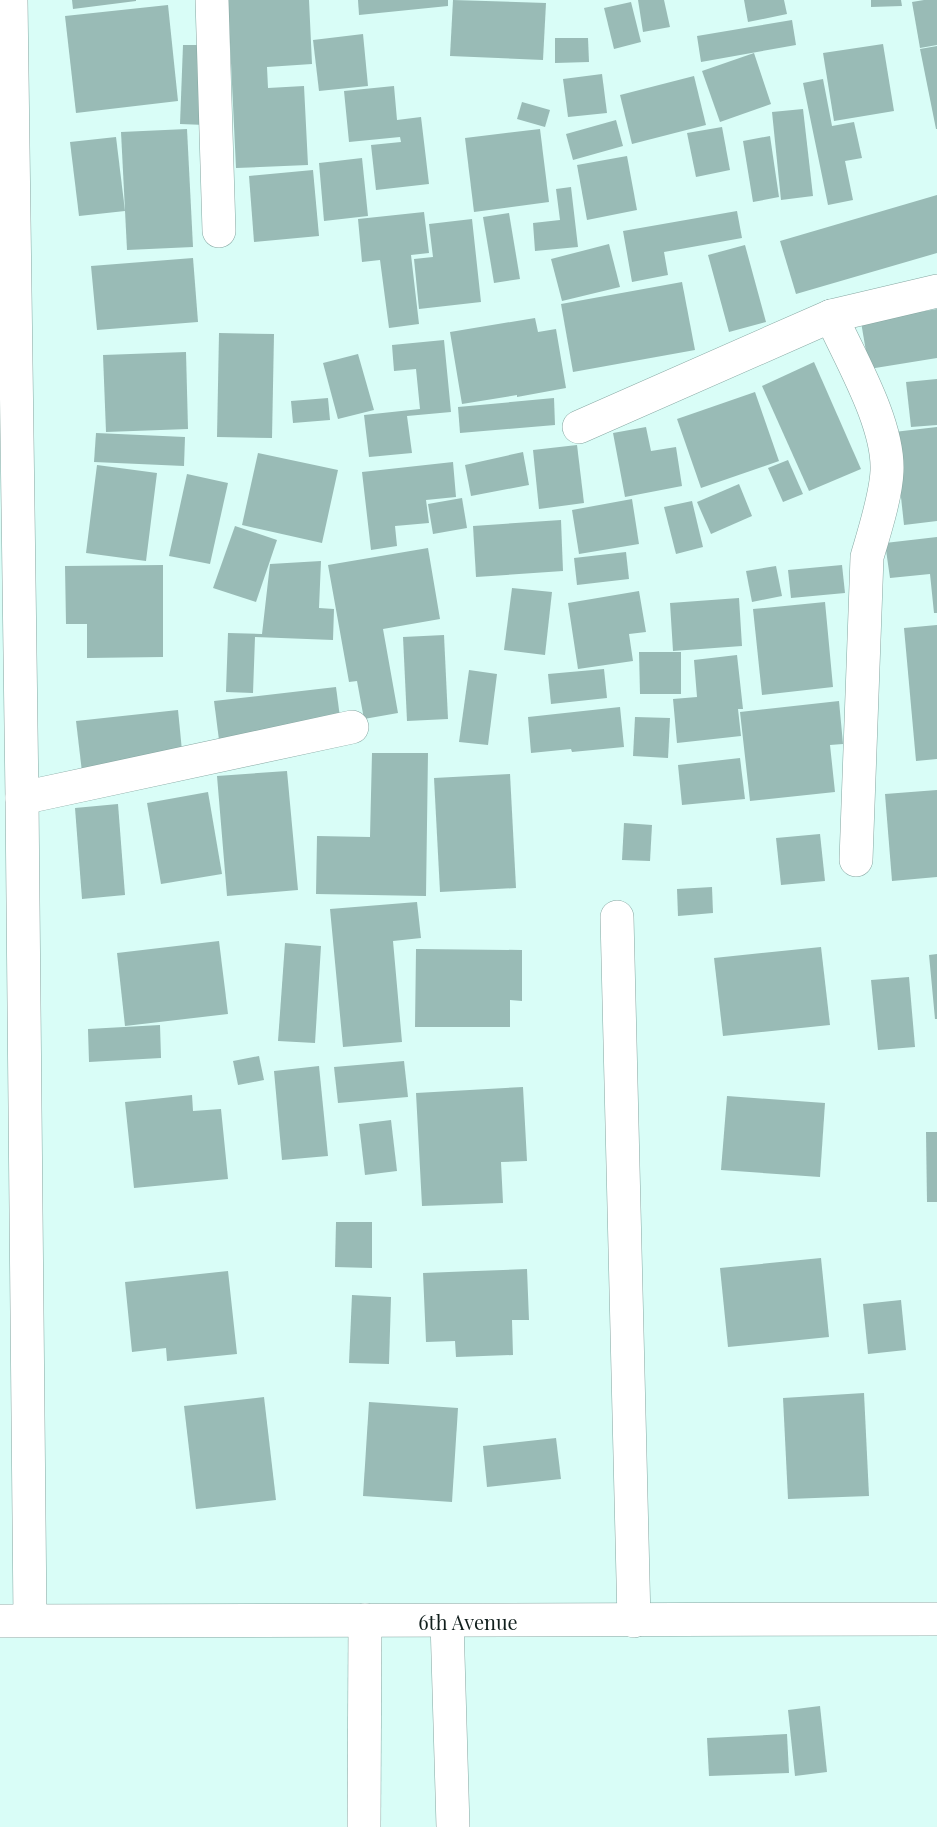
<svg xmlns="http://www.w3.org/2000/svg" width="937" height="1827" viewBox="0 0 937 1827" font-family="'Playfair Display',serif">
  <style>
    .building { fill: #99bbb6 }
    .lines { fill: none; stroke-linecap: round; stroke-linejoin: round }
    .minor-casing { stroke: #86a7a2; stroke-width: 34 }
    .minor { stroke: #fff; stroke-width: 33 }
    .labels { text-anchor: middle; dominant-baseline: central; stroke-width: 6; stroke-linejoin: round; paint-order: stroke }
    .street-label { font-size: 20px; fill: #111f1d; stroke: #fff }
  </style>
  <rect width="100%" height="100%" fill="#d9fdf7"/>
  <!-- building -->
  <g class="building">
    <polygon points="72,0 136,0 136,1 73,9"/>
    <polygon points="228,0 309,0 312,64 267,67 268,88 304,86 308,165 236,168"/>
    <polygon points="358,0 448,0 448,6 359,15"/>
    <polygon points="453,0 546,3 543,60 450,56"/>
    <polygon points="638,0 664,0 670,27 643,32"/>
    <polygon points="744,0 784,0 787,14 748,22"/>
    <polygon points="871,0 901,0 902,6 871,7"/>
    <polygon points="924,0 937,0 937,45 920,48 912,2"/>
    <polygon points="631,2 641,42 614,49 604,8"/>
    <polygon points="168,5 178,101 76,113 65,16"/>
    <polygon points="792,20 796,45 701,62 697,36"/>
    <polygon points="363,34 368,86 319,91 313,40"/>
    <polygon points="555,38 588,38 589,62 555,63"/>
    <polygon points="883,44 894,111 834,121 823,53"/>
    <polygon points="183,45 207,45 205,125 180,124"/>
    <polygon points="937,46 937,129 936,129 920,49"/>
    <polygon points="754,53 771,104 720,122 702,71"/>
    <polygon points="602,74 607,113 568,117 563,79"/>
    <polygon points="694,76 706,125 632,144 620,95"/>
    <polygon points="823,79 832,126 854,122 862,158 845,161 853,200 828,205 803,83"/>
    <polygon points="394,86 397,120 421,117 429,184 376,190 371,145 401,142 400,137 349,142 344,91"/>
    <polygon points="522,102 550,110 545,127 517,119"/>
    <polygon points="803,109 813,196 781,200 772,112"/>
    <polygon points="616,120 623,146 573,160 566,134"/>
    <polygon points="722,127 730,170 696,177 687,133"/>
    <polygon points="187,129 193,247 127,250 121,132"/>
    <polygon points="540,129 549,202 474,212 465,138"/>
    <polygon points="770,136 779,197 753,202 743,141"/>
    <polygon points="116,137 125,211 79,216 70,142"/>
    <polygon points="627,156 637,210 587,220 577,165"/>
    <polygon points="362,158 368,216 324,221 319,163"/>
    <polygon points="313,170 319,236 254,242 249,176"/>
    <polygon points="571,187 578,247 535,251 533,223 560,220 556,189"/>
    <polygon points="937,195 937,253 796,294 780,241"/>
    <polygon points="737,211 742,238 664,252 668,275 632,282 623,231"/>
    <polygon points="424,212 429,253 411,255 419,324 389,328 380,260 362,262 358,219"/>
    <polygon points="509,213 520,279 494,283 483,217"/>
    <polygon points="472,219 481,302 419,309 414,259 433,257 429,224"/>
    <polygon points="609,244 620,287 562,301 551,259"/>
    <polygon points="745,245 766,322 729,332 708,255"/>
    <polygon points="193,258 198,322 97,330 91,266"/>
    <polygon points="682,282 695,350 573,372 561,304"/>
    <polygon points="937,309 937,358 869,369 861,322"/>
    <polygon points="535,318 538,332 556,329 566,388 517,397 517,395 462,404 450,332"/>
    <polygon points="219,333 274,334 272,438 217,437"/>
    <polygon points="444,340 451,412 407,416 412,453 369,457 364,415 420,409 416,369 394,371 392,345"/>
    <polygon points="186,352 188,429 106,432 103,355"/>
    <polygon points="358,354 374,410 338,419 323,363"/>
    <polygon points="814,362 861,469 809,491 762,386"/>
    <polygon points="937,379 937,425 911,427 906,382"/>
    <polygon points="755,392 779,461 701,488 677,419"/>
    <polygon points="328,398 330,420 293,423 291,401"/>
    <polygon points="554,398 555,425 460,433 458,407"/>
    <polygon points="646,427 651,451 676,447 682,486 625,497 613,433"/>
    <polygon points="937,427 937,521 904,525 894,432"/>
    <polygon points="96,433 185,437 184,466 94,462"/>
    <polygon points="577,445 584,503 539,509 533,450"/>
    <polygon points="523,452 529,485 471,496 465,465"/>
    <polygon points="258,453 338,470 322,543 242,525"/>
    <polygon points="788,460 803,494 783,502 768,468"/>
    <polygon points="453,462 456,497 426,500 429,523 395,526 397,546 371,550 362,472"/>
    <polygon points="97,465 157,473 146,561 86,553"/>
    <polygon points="187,474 228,483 210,564 169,556"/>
    <polygon points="739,484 752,516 711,534 697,502"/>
    <polygon points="462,498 467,528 433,534 428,504"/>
    <polygon points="632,499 639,544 579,554 572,510"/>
    <polygon points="692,501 703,547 676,554 664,507"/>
    <polygon points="561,520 563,571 476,577 473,526"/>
    <polygon points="235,526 277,540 256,602 213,588"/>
    <polygon points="937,537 937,613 934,613 930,574 890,578 885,543"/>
    <polygon points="428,548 440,619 383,629 398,713 364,719 357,681 349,682 328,565"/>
    <polygon points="626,552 629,579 577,585 574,558"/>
    <polygon points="321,561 319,608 334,609 333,640 255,637 253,693 226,692 228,633 262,634 270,564"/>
    <polygon points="163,565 163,657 87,658 87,624 66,624 65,566"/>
    <polygon points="842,565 845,593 791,598 788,570"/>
    <polygon points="776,566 782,596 752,602 746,571"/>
    <polygon points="512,588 552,592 545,655 504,650"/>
    <polygon points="639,591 646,632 629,634 633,661 578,669 568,603"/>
    <polygon points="739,598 742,646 673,651 670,603"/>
    <polygon points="825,602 833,687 762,695 753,609"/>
    <polygon points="937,625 937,759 916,761 904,628"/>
    <polygon points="444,635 448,719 407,721 403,637"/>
    <polygon points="639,652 681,652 681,694 640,694"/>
    <polygon points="737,655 743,709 738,709 741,736 677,743 673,699 697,697 694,660"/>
    <polygon points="604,669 607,698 551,704 548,674"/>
    <polygon points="469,670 497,674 488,745 459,742"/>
    <polygon points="336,687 341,725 219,740 214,701"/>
    <polygon points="839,701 843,744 830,745 835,792 750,801 740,712"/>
    <polygon points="620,707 624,747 572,752 571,749 531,753 528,717"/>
    <polygon points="178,710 183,761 82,772 76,721"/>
    <polygon points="635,717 670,718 668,758 633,756"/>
    <polygon points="372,753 428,753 426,896 316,894 317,836 370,837"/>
    <polygon points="740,758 745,799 682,805 678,765"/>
    <polygon points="287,771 298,890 227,896 217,776"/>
    <polygon points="510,774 516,888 440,892 434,778"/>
    <polygon points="937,790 937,877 892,881 885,794"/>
    <polygon points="208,792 222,874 161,884 147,803"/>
    <polygon points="118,804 125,895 82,899 75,808"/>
    <polygon points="624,823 652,825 650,861 622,860"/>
    <polygon points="820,834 825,881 781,885 776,838"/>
    <polygon points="712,887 713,913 678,916 677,889"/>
    <polygon points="417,902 421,938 393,941 402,1042 343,1047 330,909"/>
    <polygon points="219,941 228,1014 125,1026 117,953"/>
    <polygon points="285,943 321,946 315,1043 278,1041"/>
    <polygon points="821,947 830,1025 723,1036 714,958"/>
    <polygon points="416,949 522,950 522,1001 510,1000 510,1027 415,1027"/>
    <polygon points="937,954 937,1019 935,1019 929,955"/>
    <polygon points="909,977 915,1047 878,1050 871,980"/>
    <polygon points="160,1025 161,1058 89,1062 88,1029"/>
    <polygon points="259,1056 264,1080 238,1085 233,1061"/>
    <polygon points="404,1061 408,1097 338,1103 334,1067"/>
    <polygon points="319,1066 328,1156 282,1160 274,1071"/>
    <polygon points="523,1087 527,1161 501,1162 503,1203 422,1206 416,1093"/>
    <polygon points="192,1095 193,1111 221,1109 228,1179 134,1188 125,1102"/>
    <polygon points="727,1096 825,1103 820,1177 721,1170"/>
    <polygon points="391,1120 397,1171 365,1175 359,1124"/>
    <polygon points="926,1132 937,1132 937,1202 927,1202"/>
    <polygon points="336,1222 372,1222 372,1268 335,1267"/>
    <polygon points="821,1258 829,1337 728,1347 720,1268"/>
    <polygon points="527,1269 529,1320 512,1320 513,1355 456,1357 455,1341 426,1342 423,1273"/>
    <polygon points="228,1271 237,1354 167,1361 166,1348 132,1352 125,1282"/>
    <polygon points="352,1295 391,1297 389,1364 349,1363"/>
    <polygon points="901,1300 906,1350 868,1354 863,1304"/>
    <polygon points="864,1393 869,1496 788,1499 783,1398"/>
    <polygon points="264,1397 276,1500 196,1509 184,1406"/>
    <polygon points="369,1402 458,1408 452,1502 363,1496"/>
    <polygon points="556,1438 561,1479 487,1487 483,1446"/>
    <polygon points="820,1706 827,1772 795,1776 788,1710"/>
    <polygon points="787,1734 789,1773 709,1776 707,1738"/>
  </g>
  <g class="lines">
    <!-- minor casing -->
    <g class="minor-casing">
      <g id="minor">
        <polyline points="11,0 22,798 30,1620"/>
        <polyline points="212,0 219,231"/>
        <path d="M831,316c20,44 58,108 56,155 -1,25 -13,62 -20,86l-11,303"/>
        <polyline points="579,427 831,316 937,291"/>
        <polyline points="22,798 352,727"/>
        <polyline points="617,917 634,1621"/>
        <polyline points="0,1621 937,1619"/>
        <polyline points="447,1621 453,1827"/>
        <polyline points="364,1827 365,1620"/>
      </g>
    </g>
    <!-- minor -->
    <use href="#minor" class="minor"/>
  </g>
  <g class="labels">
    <!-- street labels -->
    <g class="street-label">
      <text x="468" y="1621">6th Avenue</text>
    </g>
  </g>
</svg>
